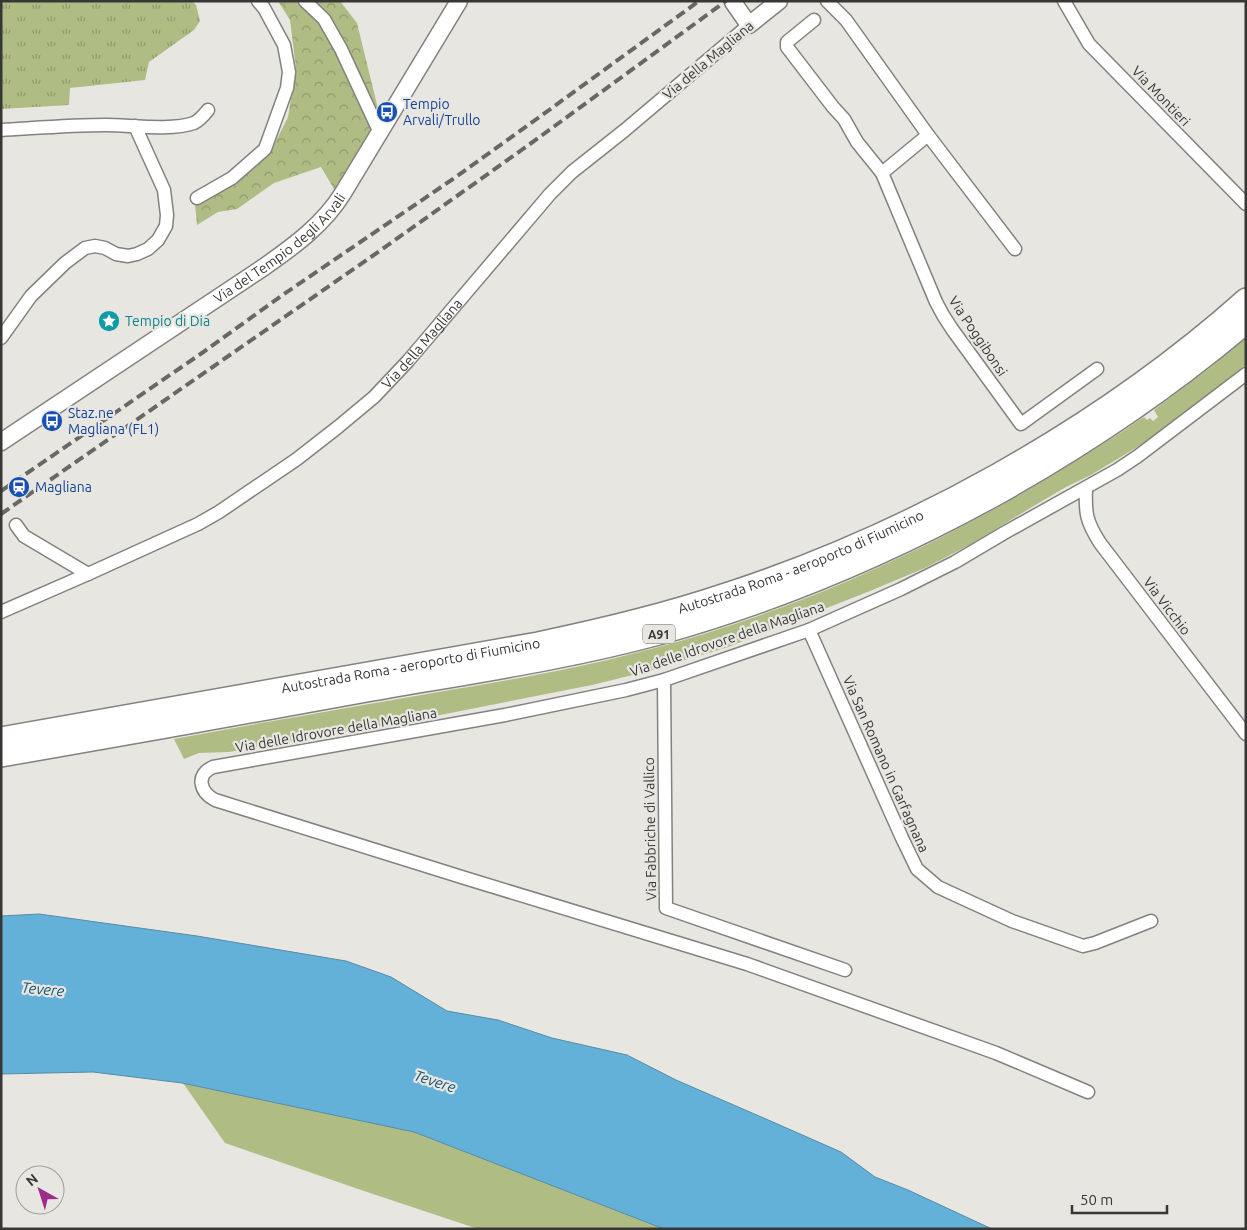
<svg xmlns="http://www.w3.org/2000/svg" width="1247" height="1230" viewBox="0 0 1247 1230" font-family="Ubuntu,sans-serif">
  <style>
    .green { fill: #afbd85 }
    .forest { fill: url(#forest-crowns) }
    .park { fill: url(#park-tufts) }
    .water { fill: #63b0d8; stroke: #568ca7 }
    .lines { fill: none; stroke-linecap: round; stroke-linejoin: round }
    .street-casing { stroke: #83827e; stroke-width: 15 }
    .secondary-casing { stroke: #83827e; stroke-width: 19 }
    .highway-casing { stroke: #83827e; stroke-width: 24 }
    .street { stroke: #fff; stroke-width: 12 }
    .secondary { stroke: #fff; stroke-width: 16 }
    .highway { stroke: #fff; stroke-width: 21 }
    .rail { stroke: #696865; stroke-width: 4; stroke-dasharray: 10 5; stroke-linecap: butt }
    .labels { text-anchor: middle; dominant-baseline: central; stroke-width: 4.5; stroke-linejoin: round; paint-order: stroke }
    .shield { fill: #e7e6e1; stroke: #6c6c69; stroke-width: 1 }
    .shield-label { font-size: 12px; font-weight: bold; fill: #383735 }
    .street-label { font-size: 14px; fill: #383735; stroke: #e7e6e1 }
    .transit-label { font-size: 14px; fill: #164399; stroke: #e7e6e1; text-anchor: start }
    .culture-label { font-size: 14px; fill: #0d838f; stroke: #e7e6e1; text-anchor: start }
    .water-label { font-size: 15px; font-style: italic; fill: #185470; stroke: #e7e6e1 }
  </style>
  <defs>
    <pattern id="forest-crowns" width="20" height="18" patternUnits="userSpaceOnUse" patternTransform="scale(1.25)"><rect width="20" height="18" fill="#afbd85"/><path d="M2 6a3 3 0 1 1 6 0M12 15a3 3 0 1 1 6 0" fill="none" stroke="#8f9a6e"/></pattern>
    <pattern id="park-tufts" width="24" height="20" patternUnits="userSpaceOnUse" patternTransform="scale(1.25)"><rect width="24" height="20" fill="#afbd85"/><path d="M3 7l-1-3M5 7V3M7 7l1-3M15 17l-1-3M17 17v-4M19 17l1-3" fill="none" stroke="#8f9a6e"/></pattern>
  </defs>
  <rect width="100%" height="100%" fill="#e7e6e1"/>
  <!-- green -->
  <g class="green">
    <path d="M1246,338v27l-94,73 -61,37 -25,12 -34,20 -61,37 -46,24 -55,23 -142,56 -75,23 -61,15 -172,34 -191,33 -30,1 -15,6 -10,-20c91,-17 184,-33 276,-49 65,-11 130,-22 193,-39 180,-46 348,-130 501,-234l3,3 3,-2 3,3 5,-4 -4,-7 57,-43z"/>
    <polygon points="183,1083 414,1132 664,1229 478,1229 364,1191 225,1143"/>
  </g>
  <!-- forest -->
  <polygon class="forest" points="278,1 340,1 357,23 380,117 337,194 321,167 274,183 237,209 218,212 197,225 195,204 246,175 269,155 288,117 296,68 290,20"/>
  <!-- park -->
  <polygon class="park" points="1,1 192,1 196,5 200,21 194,30 149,62 145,80 70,88 69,105 1,109"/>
  <!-- water -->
  <polygon class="water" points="39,914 197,936 346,961 391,977 447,1011 498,1020 552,1038 627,1055 676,1080 766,1119 841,1152 875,1177 908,1190 992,1229 664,1229 414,1132 182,1083 93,1072 1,1074 1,916"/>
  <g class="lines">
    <!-- street casing -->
    <g class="street-casing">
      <g id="street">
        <polyline points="305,1 324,19 341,49 380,133"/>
        <polyline points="827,1 846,20 928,135 1015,249"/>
        <polyline points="1064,1 1089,44 1246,204"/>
        <polyline points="814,20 787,42 787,47 833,107 844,119 857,142 882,173"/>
        <path d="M1,130c35,-2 70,-5 105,-5 24,0 65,6 88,-2 6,-3 10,-8 14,-13"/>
        <polyline points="928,135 882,173 936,302 943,315 952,329 1021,424 1097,369"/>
        <polyline points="197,198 232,178 265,149 287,88 289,72 284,45 264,8 258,1"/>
        <polyline points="1,338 31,296 65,263 85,248 95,246 105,248 116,254 128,256 137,254 148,249 158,240 166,226 167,215 164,190 135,126"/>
        <path d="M1086,488c-1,25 0,33 14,55l146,191"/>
        <path id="s1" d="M16,525l8,11 64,38 110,-50 21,-12 78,-53 41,-32 36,-30 34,-36 142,-167 22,-22 53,-42 124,-105"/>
        <polyline points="1,612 88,574"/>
        <polyline points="809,630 902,838 917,869 938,887 1012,921 1083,946 1095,943 1151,921"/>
        <polyline points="664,680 666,908 845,970"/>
        <path d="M1088,1092l-92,-39 -249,-89 -279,-85 -253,-79c-15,-8 -20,-25 -2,-33l292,-52 121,-25 38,-10 145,-50 92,-41 54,-27 49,-29 113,-63 21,-14 108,-82"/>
      </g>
    </g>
    <!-- secondary casing -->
    <g class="secondary-casing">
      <g id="secondary">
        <polyline points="733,2 749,25 779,1"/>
        <path id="s2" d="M1,442l263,-175c30,-21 60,-43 79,-74l116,-192"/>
      </g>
    </g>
    <!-- highway casing -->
    <g class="highway-casing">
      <g id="highway">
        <path id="s3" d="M1,738l537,-95c62,-13 122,-27 182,-47 187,-60 379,-166 526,-297"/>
        <path d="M1,756c124,-21 247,-44 371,-66 97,-17 195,-31 290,-57 118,-33 228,-80 335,-139 88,-49 172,-106 249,-171"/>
      </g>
    </g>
    <!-- street -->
    <use href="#street" class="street"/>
    <!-- secondary -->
    <use href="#secondary" class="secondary"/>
    <!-- highway -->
    <use href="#highway" class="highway"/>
    <!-- rail -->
    <g class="rail">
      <polyline points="1,491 202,353 284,294 453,179 538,118 699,1"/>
      <polyline points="1,514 381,250 530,144 726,1"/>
    </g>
  </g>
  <!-- icons -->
  <defs>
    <g id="bus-disc" transform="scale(1.125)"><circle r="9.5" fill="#1a4fb4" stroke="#e7e6e1"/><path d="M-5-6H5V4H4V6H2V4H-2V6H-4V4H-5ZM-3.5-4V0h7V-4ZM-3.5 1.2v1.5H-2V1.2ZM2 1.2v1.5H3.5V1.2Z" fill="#fff"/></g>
    <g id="sight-disc" transform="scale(1.125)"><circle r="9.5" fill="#0f9aa8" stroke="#e7e6e1"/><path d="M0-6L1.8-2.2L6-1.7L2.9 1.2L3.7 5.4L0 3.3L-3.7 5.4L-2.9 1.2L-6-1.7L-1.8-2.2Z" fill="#fff"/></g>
    <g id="station-disc" transform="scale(1.125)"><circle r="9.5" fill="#1a4fb4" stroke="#e7e6e1"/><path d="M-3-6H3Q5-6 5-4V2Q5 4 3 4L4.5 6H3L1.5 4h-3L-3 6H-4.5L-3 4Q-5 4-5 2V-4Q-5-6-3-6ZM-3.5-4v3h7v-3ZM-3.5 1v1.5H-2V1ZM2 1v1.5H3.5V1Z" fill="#fff"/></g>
  </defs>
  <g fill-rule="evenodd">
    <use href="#bus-disc" x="387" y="112"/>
    <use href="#sight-disc" x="109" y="321"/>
    <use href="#bus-disc" x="52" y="421"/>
    <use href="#station-disc" x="19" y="487"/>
  </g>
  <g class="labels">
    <!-- shield labels -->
    <rect class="shield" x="643" y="624.5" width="32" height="19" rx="4"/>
    <g class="shield-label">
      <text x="659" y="634">A91</text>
    </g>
    <!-- street labels -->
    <g class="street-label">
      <text transform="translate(708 60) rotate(-40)">Via della Magliana</text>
      <text transform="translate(1161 96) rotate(46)">Via Montieri</text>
      <text stroke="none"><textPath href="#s2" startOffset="340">Via del Tempio degli Arvali</textPath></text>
      <text transform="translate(978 336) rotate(56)">Via Poggibonsi</text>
      <text stroke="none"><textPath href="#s1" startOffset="498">Via della Magliana</textPath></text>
      <text stroke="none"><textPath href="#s3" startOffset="821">Autostrada Roma - aeroporto di Fiumicino</textPath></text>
      <text transform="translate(1167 606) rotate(53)">Via Vicchio</text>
      <text transform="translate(727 639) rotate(-19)">Via delle Idrovore della Magliana</text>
      <text stroke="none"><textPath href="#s3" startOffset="416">Autostrada Roma - aeroporto di Fiumicino</textPath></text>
      <text transform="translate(336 730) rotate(-10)">Via delle Idrovore della Magliana</text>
      <text transform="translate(886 764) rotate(66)">Via San Romano in Garfagnana</text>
      <text transform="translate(650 829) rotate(-91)">Via Fabbriche di Vallico</text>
    </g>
    <!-- transit labels -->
    <g class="transit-label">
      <text x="403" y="104">Tempio<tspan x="403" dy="16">Arvali/Trullo</tspan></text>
      <text x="68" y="413">Staz.ne<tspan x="68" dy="16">Magliana (FL1)</tspan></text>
      <text x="35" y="487">Magliana</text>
    </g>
    <!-- culture labels -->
    <g class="culture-label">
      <text x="125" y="321">Tempio di Dia</text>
    </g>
    <!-- water labels -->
    <g class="water-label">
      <text transform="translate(43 989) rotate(5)">Tevere</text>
      <text transform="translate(435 1081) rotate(18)">Tevere</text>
    </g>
  </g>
  <!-- border -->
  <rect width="1247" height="1230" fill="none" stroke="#383735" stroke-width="5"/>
  <!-- north arrow -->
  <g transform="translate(40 1190) rotate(321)"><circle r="24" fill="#e7e6e1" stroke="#a1a09c"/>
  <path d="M0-4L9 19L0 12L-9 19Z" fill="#9c2b89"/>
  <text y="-8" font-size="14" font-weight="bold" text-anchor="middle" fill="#383735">N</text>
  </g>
  <!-- scale -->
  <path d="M1072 1205v8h95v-8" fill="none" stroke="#383735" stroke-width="2.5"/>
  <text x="1080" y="1205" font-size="15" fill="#383735" stroke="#e7e6e1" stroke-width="4" paint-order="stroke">50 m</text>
</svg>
